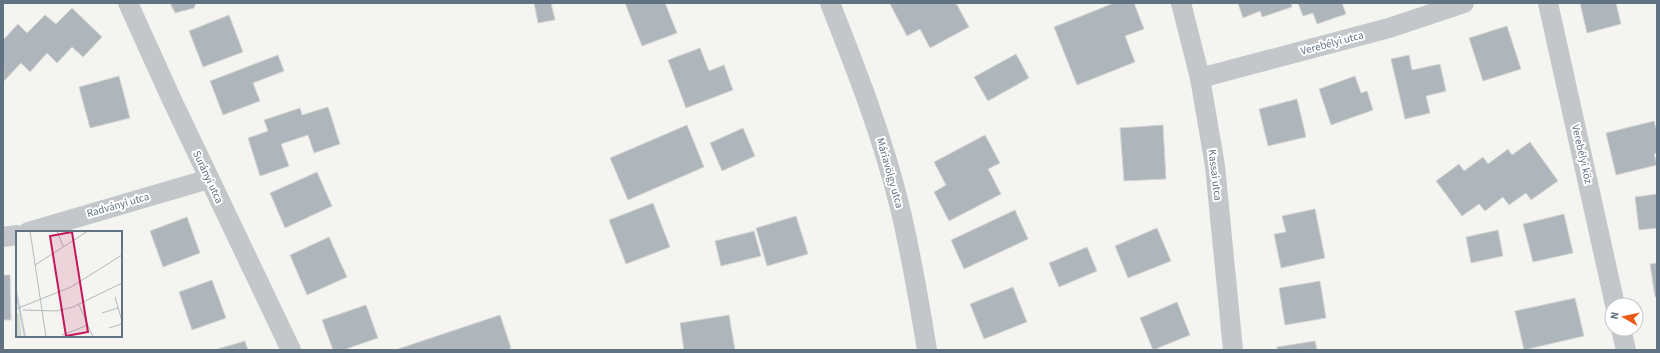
<svg xmlns="http://www.w3.org/2000/svg" width="1660" height="353" viewBox="0 0 1660 353" font-family="'Source Sans 3',sans-serif">
  <style>
    .building { fill: #aeb5bb; stroke: #d5d6d3 }
    .lines { fill: none; stroke-linecap: round; stroke-linejoin: round }
    .street { stroke: #c3c7ca; stroke-width: 20 }
    .labels { text-anchor: middle; dominant-baseline: central; stroke-width: 4; stroke-linejoin: round; paint-order: stroke }
    .street-label { font-size: 11px; fill: #617283; stroke: #fff }
    .inset-river { fill: none; stroke: #bfc9cf; stroke-width: 2 }
    .inset-road { fill: none; stroke: #b0b9be; stroke-width: 1 }
    .view { fill: #c2185b; fill-opacity: 0.15; stroke: #c2185b; stroke-width: 2 }
    .inset-edge { fill: none; stroke: #617283; stroke-width: 2 }
  </style>
  <rect width="100%" height="100%" fill="#f4f5f0"/>
  <!-- building -->
  <g class="building">
    <polygon points="170,3 196,3 194,8 175,13"/>
    <polygon points="534,3 551,3 555,20 538,23"/>
    <polygon points="625,3 665,3 677,33 642,46"/>
    <polygon points="893,3 956,3 969,27 930,48 920,29 907,36 890,4"/>
    <polygon points="1114,3 1134,3 1144,29 1125,36 1135,62 1077,85 1054,27"/>
    <polygon points="1238,3 1291,3 1292,7 1262,17 1260,11 1243,18"/>
    <polygon points="1298,3 1342,3 1346,14 1317,24 1313,13 1303,16"/>
    <polygon points="1580,3 1616,3 1621,24 1587,33"/>
    <polygon points="72,8 102,37 83,57 72,47 57,63 47,53 30,72 21,63 4,81 3,40 18,24 27,33 45,15 56,24"/>
    <polygon points="229,15 243,52 203,67 189,31"/>
    <polygon points="1507,26 1521,69 1483,81 1469,38"/>
    <polygon points="700,48 709,71 724,65 733,90 686,108 668,60"/>
    <polygon points="1016,54 1029,78 988,101 974,77"/>
    <polygon points="278,55 284,71 253,83 260,101 223,115 210,81"/>
    <polygon points="1409,55 1412,70 1440,64 1446,91 1426,96 1430,113 1405,119 1391,59"/>
    <polygon points="119,76 130,118 90,128 79,87"/>
    <polygon points="1355,76 1361,93 1367,91 1373,110 1331,125 1319,89"/>
    <polygon points="1297,99 1306,137 1268,146 1259,109"/>
    <polygon points="328,107 340,144 314,153 308,135 281,144 289,166 260,176 248,138 268,131 264,120 300,108 302,115"/>
    <polygon points="1654,121 1657,132 1657,153 1654,154 1657,165 1616,175 1606,133"/>
    <polygon points="687,125 704,167 628,200 610,158"/>
    <polygon points="1163,125 1166,179 1124,181 1120,128"/>
    <polygon points="743,128 755,156 722,171 710,143"/>
    <polygon points="985,135 1000,163 988,169 1001,194 949,221 934,192 946,185 934,162"/>
    <polygon points="1530,142 1558,181 1531,200 1526,193 1509,205 1503,197 1485,211 1479,204 1462,216 1436,181 1459,164 1464,171 1483,157 1488,164 1508,149 1512,155"/>
    <polygon points="317,172 332,206 285,228 270,193"/>
    <polygon points="1657,194 1657,228 1639,230 1635,197"/>
    <polygon points="653,203 670,247 626,264 609,220"/>
    <polygon points="1315,209 1325,258 1281,268 1274,234 1286,232 1282,216"/>
    <polygon points="1015,210 1028,239 964,269 951,240"/>
    <polygon points="1564,214 1573,253 1533,262 1523,224"/>
    <polygon points="796,216 808,254 767,266 756,228"/>
    <polygon points="187,217 200,253 163,267 150,231"/>
    <polygon points="1157,228 1171,261 1128,278 1115,246"/>
    <polygon points="1498,230 1503,256 1471,263 1466,237"/>
    <polygon points="754,231 761,256 721,266 715,241"/>
    <polygon points="329,237 347,277 307,295 290,255"/>
    <polygon points="1087,247 1097,271 1059,287 1049,263"/>
    <polygon points="1657,263 1657,297 1655,297 1650,264"/>
    <polygon points="3,275 10,275 11,320 3,320"/>
    <polygon points="212,280 226,318 192,330 179,292"/>
    <polygon points="1320,281 1326,318 1285,325 1279,288"/>
    <polygon points="1013,287 1027,322 984,339 970,304"/>
    <polygon points="1575,298 1584,336 1524,350 1515,311"/>
    <polygon points="1177,302 1190,335 1153,350 1140,318"/>
    <polygon points="366,305 378,338 343,350 333,350 322,320"/>
    <polygon points="500,315 511,348 507,350 395,350"/>
    <polygon points="729,315 735,350 684,350 680,323"/>
    <polygon points="245,341 248,350 214,350"/>
    <polygon points="1315,341 1317,350 1277,350 1277,347"/>
  </g>
  <g class="lines">
    <!-- street -->
    <g class="street">
      <polyline points="128,3 171,98 291,350"/>
      <path d="M830,3c26,66 52,132 69,201 12,48 20,97 28,146"/>
      <polyline points="1181,3 1200,78 1215,166 1233,350"/>
      <polyline points="1548,3 1615,305"/>
      <polyline points="1200,78 1389,28 1464,3"/>
      <polyline points="28,232 209,179"/>
      <polyline points="3,237 17,235"/>
      <polyline points="1621,329 1626,350"/>
    </g>
  </g>
  <g class="labels">
    <!-- street labels -->
    <g class="street-label">
      <text transform="translate(1332 43) rotate(-15)">Verebélyi utca</text>
      <text transform="translate(1582 154) rotate(77)">Verebélyi köz</text>
      <text transform="translate(890 173) rotate(74)">Máriavölgy utca</text>
      <text transform="translate(1215 175) rotate(83)">Kassai utca</text>
      <text transform="translate(208 177) rotate(65)">Surányi utca</text>
      <text transform="translate(118 205) rotate(-16)">Radványi utca</text>
    </g>
  </g>
  <!-- overview -->
  <g transform="translate(16 231)">
    <rect width="106" height="106" fill="#f4f5f0"/>
    <path d="M0,81l3,2 3,23h-6z" fill="#d4dcd1"/>
    <path class="inset-river" d="M0,60l9,46"/>
    <path class="inset-road" d="M14,0l16,106M41,0l6,15M19,34l53,-34M99,66l7,24M63,74l14,32M0,78l55,-22 51,-32M7,79l34,1 16,-4 49,-24M86,82l16,-5M93,97l13,-4M46,104l26,-10"/>
    <path class="view" d="M56,1l16,100 -22,4 -16,-100z"/>
    <rect width="106" height="106" class="inset-edge"/>
  </g>
  <!-- border -->
  <rect width="1660" height="353" fill="none" stroke="#617283" stroke-width="8"/>
  <!-- north arrow -->
  <g transform="translate(1624 317) rotate(279)"><circle r="19" fill="#ffffff" stroke="#c0c7cd"/>
  <path d="M0-3L7 15L0 10L-7 15Z" fill="#ee5816"/>
  <text y="-6" font-size="11" font-weight="bold" text-anchor="middle" fill="#617283">N</text>
  </g>
</svg>
